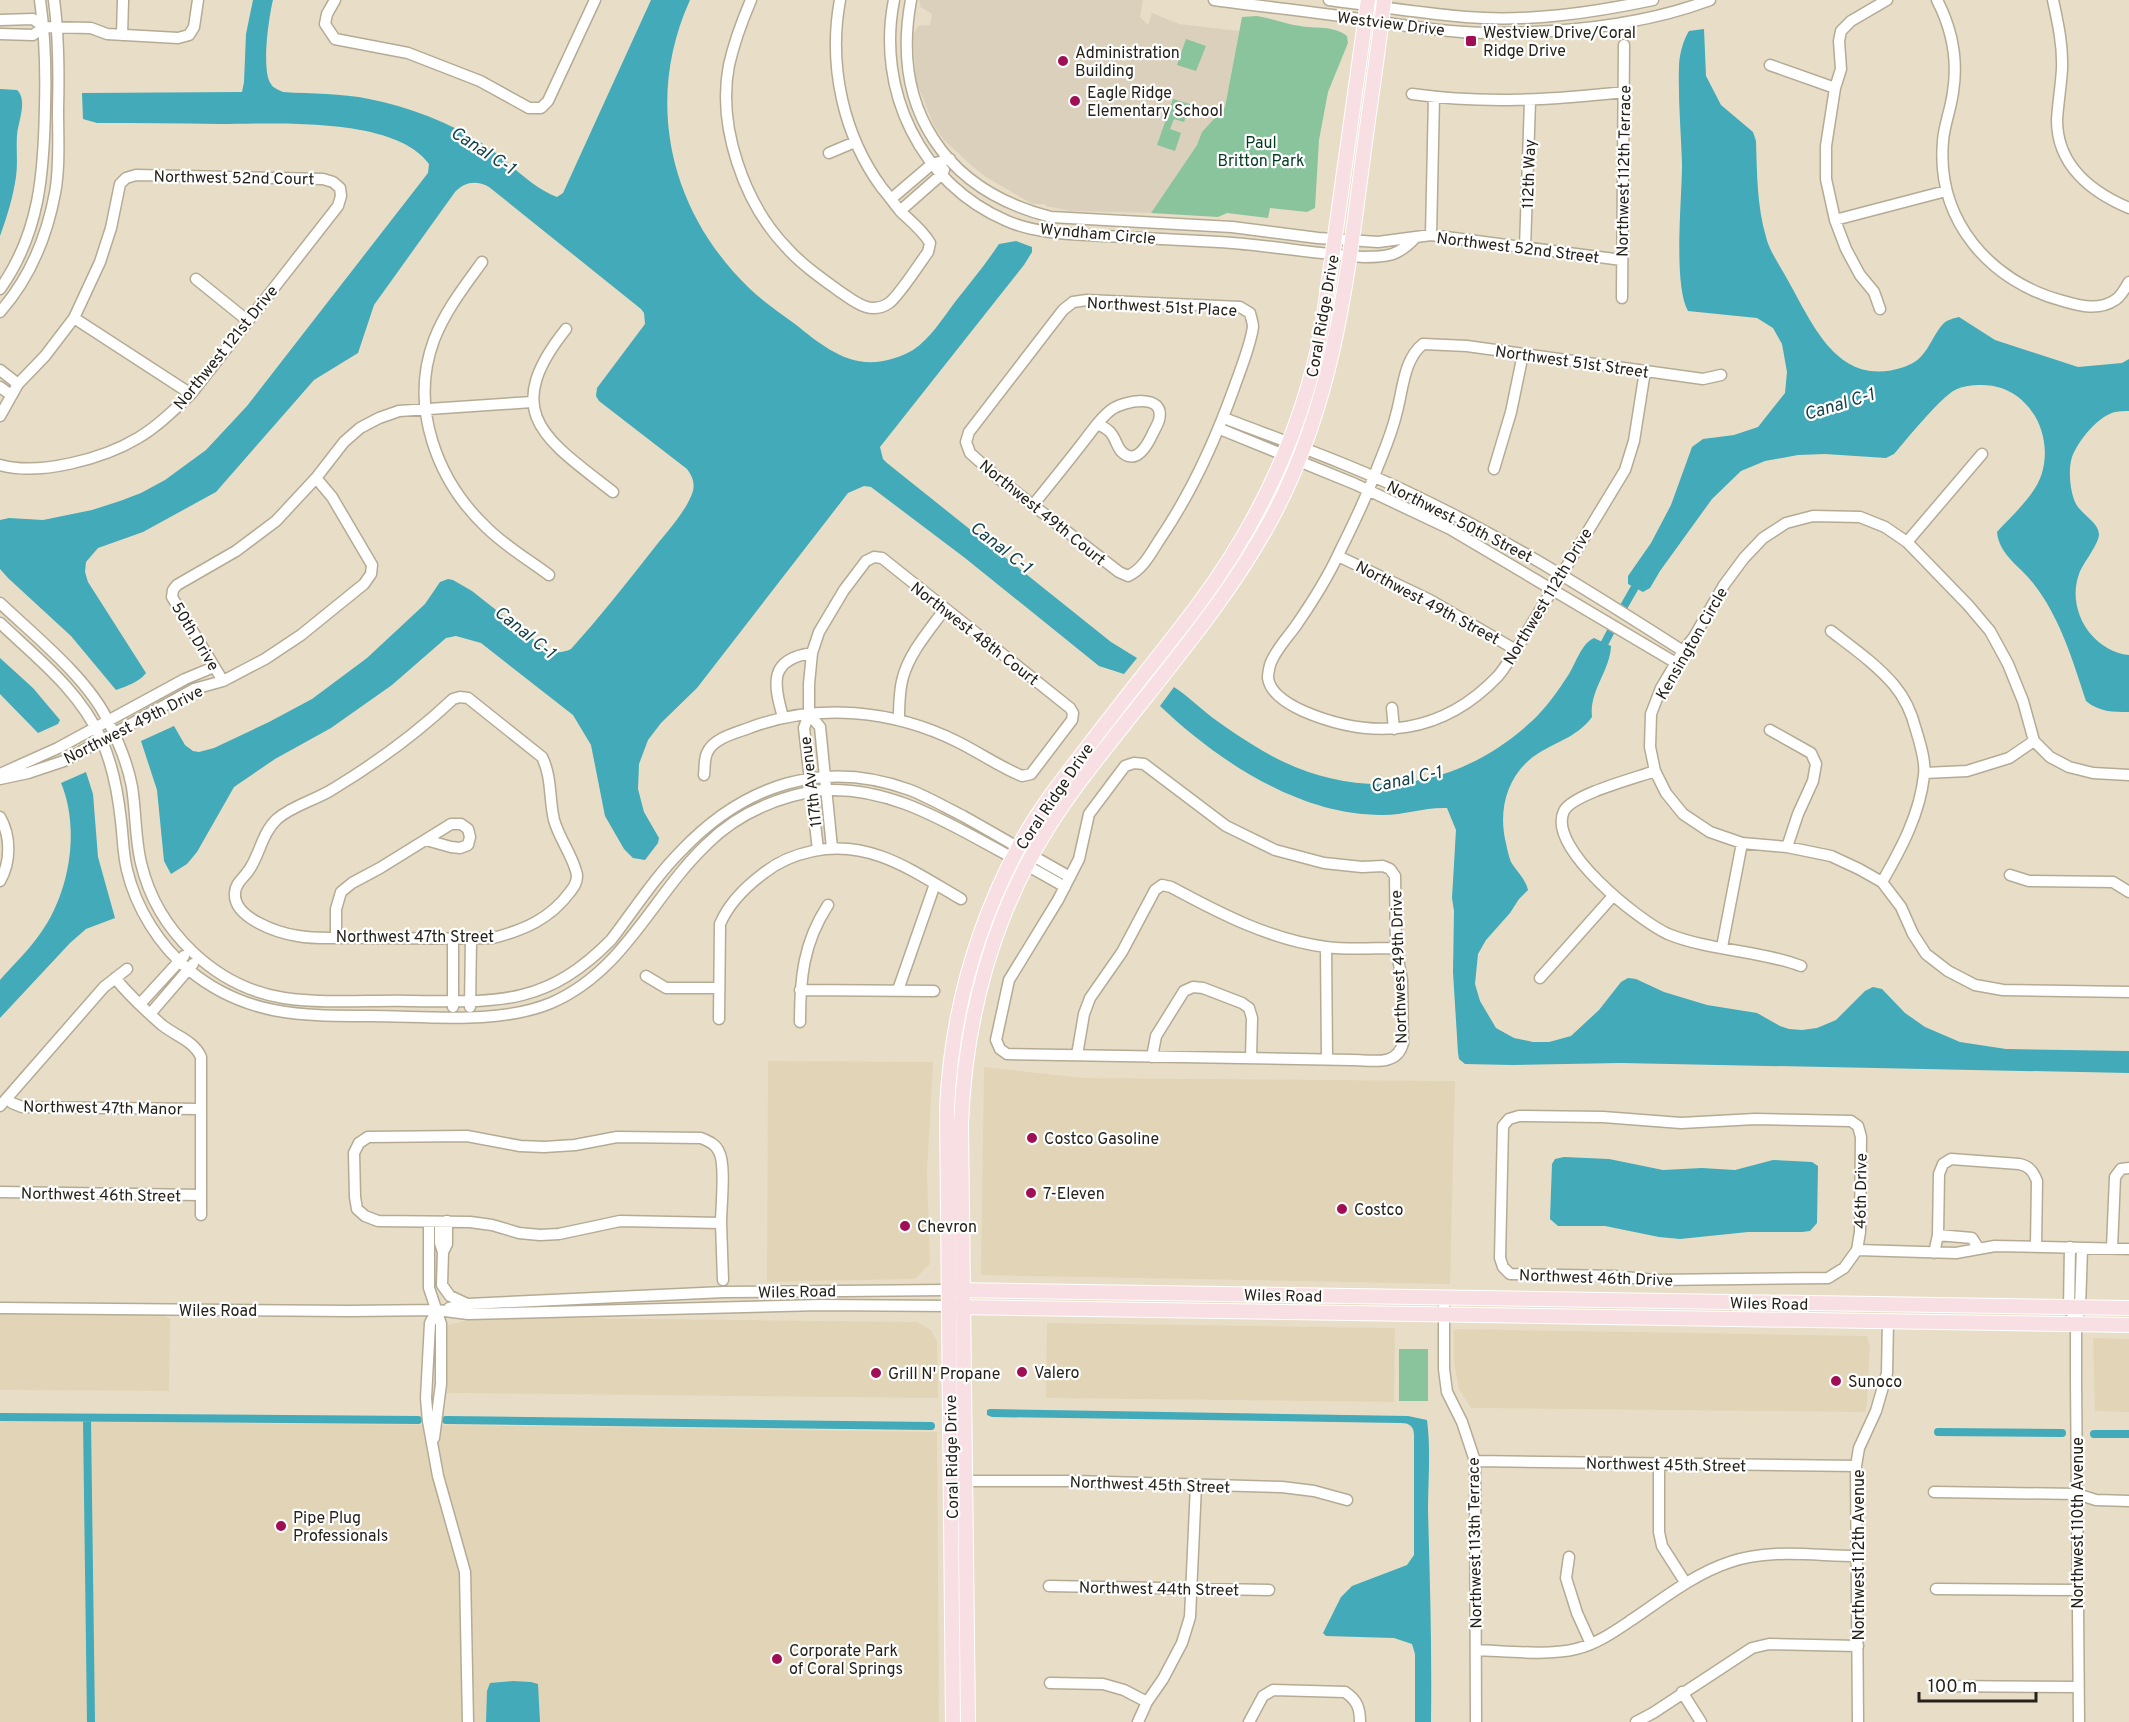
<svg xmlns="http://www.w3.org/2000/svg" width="2129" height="1722" viewBox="0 0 2129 1722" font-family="Overpass,sans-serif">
<rect width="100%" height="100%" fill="#e8dec7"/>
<!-- built -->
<path fill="#e2d5b7" d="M768,1061L933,1062L927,1171L930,1264L915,1279L767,1282Z
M984,1067L1083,1078L1455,1081L1450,1284L981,1275Z
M0,1313L164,1315L170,1319L169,1391L0,1390Z
M481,1317L917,1322L931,1330L937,1341L938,1398L447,1393L448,1325Z
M1047,1323L1395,1328L1394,1402L1046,1398Z
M1454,1329L1867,1336L1870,1346L1867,1403L1865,1412L1471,1408L1459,1389L1454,1363Z
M2093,1338L2129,1339V1412L2095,1411Z
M0,1421L447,1425L937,1432L939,1722H0Z"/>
<!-- education -->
<path fill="#dbd0bc" d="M919,0H1143L1140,17L1148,25L1152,13L1179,24L1239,31L1225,108L1202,132L1197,145L1151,213L1071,211L1046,206L1045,204H1032L986,177L973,167L944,140L934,126L916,81L913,35L918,26L930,25L932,14L919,6H921Z"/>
<!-- green -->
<path fill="#89c49d" d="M1257,16C1271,18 1285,24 1300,26C1315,29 1333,25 1347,36L1348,43L1328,92L1319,140L1315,208L1307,212L1270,208L1268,218L1227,213L1218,217L1151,213L1197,145L1202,132L1225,107L1242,17Z
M1186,39L1206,46L1196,71L1177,65Z
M1173,99L1190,104L1184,122L1174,119L1170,129L1181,133L1175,151L1157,145Z
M1399,1349H1428V1401H1399Z"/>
<!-- water -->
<path fill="#42aab8" d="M253,0H273C269,16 261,71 271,84C273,88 279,90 283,92C312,94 341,93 369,99C409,107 449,122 483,144C508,160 530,187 557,197L563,193L651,0H690C644,101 670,211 748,287C762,301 779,312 795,324C820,344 848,368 883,361C893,359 905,355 913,350C930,339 943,318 955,302C970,283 985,265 999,244L1016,241L1032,247V252L1024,265L880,447L883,459L887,463L1111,642L1137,658L1124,674L1099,666L965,558L871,487L864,486L848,493L697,688L661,723L648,740L639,764L638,789L644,812L659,838L658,843L645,860L633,858L624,849L605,816L591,745L573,715L481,643L456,636L446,638L392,685L331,728L275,759L234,787L197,852L187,864L171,874L164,861L157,790L141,741L174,726L185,745L193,751L199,752L214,748L269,722L312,699L367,658L425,604L440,582L448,579L453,580L472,591L547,650C556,653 563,653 571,649C599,618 625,585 651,552C664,535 687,511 693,491C695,482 692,476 687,469L599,401L596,396L597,388L645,324L644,313L641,309L489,187C476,180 465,182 455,192L374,305L358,353L314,380L216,492L143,532L98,548L86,562L85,572L88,582L146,673C139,682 127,686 116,690L71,636L8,578L0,569V520L9,518L43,520L92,510L120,501L141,493L165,480L206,450L247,406L428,173L429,164C395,116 273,124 220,124C179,123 138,123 97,123L83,119L82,93L242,92L244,82L246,34Z
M1704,29L1706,76L1721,105L1753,132L1756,141C1757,173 1757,206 1766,237C1770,253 1783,270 1791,286C1816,331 1841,388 1904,367C1928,359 1929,340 1943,324C1947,320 1954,318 1959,317L1995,340L2078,367L2122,363L2129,359V411C2125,411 2120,411 2115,412C2098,416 2078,441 2072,457C2068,469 2070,490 2075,502C2081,515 2098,521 2099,534C2099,544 2083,563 2079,574C2066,610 2092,651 2129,655V712C2113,712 2099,712 2086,701C2073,661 2060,617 2033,583C2020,566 1999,555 1997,532C2013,514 2035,496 2042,473C2054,432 2027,385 1982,385C1973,385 1962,386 1955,390C1940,398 1907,439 1894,454L1886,458L1825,454L1798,455L1765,461L1741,471L1712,499L1660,571L1650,588L1643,592L1628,584V576L1651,543L1671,505L1692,447L1703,439L1734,435L1758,427L1785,393L1787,372L1782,344L1773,328L1757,318L1688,311C1673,284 1682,199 1682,164C1681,132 1678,99 1679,67C1679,56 1683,40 1689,31Z
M0,89L17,90C28,100 18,122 17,135C16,149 18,163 16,177C13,197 7,217 0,236Z
M1594,638L1611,646C1610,671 1589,691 1592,717C1580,734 1560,741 1542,751C1510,769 1498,804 1505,839C1507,847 1508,855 1511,862C1517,872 1525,878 1528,890L1519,899L1510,913L1486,940L1478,954L1475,984L1480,1001L1496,1028L1514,1038L1533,1042H1549L1571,1036L1599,1010L1621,982L1628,978L1636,979L1664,992L1707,1005L1757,1013L1780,1026L1789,1029L1802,1030L1817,1028L1836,1020L1865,991L1873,987L1882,989L1905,1013L1925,1027L1960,1042L2006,1049L2129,1051V1073L1621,1063L1512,1065L1465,1064L1459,1059L1458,1053L1453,972L1454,911L1452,898L1456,830L1447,808C1425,807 1405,815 1383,815C1300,816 1218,761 1160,706L1174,687C1188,696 1200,708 1213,718C1229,730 1246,741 1263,751C1354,804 1454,793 1532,721C1546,708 1558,691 1569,674C1576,663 1581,644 1594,638Z
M0,658L33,688L60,720L58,724L38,733L0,694Z
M86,772L93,794L98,857L115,918L86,929L70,943L0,1018V980C12,966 26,953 37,938C69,897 81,831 61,783Z
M1564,1157L1609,1159L1663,1170L1702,1168L1735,1170L1773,1160L1812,1162L1818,1166L1817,1223L1810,1231L1802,1232H1748L1680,1239L1659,1237L1605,1226H1558L1550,1219L1552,1164L1555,1159Z
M990,1409L1408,1416L1427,1420C1431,1450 1428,1481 1428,1511C1430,1582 1432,1652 1431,1722H1415V1654L1412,1644L1394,1638L1326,1636L1323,1633L1341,1597L1352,1586L1407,1565L1414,1555V1435C1414,1426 1409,1423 1401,1423L992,1417L987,1415V1410Z
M513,1681L531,1682L538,1684L540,1722H486L487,1691L490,1683Z"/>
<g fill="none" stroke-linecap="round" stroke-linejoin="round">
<!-- canal -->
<path stroke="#42aab8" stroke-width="8" d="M1623,608L1639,580
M1600,652L1612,629
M0,1417L418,1420
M87,1419L91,1722
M446,1420L931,1426
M1938,1432L2062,1433
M2094,1434H2129"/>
<!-- minor casing -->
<g stroke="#b5ab95" stroke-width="13">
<path id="minor" d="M335,0L327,14L325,24L335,39L408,53L480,81L529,108H541L548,101L595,0
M751,0C742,21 734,43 729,65C717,126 744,203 786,247C801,264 821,278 839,291C854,301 870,316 889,303C898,297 920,263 928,252L930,243C923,231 912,222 902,213C895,205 889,196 882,188C843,135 828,65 840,0
M894,0C876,90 920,184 1007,221C1037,234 1073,234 1105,236C1143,238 1181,240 1219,242C1268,245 1316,254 1364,257C1388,257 1398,256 1415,238
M911,0C891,108 944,190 1051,217L1232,227L1318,238L1378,242L1431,235L1622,260
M1214,0C1265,7 1317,12 1368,20C1408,26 1449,33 1490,33C1563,33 1641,26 1710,0
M1329,0C1374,6 1420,13 1466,17C1529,22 1591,13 1653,0
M1937,0C1952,29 1958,61 1953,92C1951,109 1944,125 1943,141C1936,220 1990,282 2063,301C2080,306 2099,311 2115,300C2121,297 2125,288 2129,282
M2053,0C2058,23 2063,46 2062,69C2061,86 2058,103 2057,120C2057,165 2091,192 2129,208
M0,20L33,19L44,27L91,28L107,34L178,38L189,35L194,27L198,0
M0,34L33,35L44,27
M122,35L123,0
M1770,65L1835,88
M1412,94C1483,104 1552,100 1624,92
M829,153L855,142
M891,199L932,164L950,159
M900,211L942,174L944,170
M1835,220L1946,191
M1431,235L1434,97
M1525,248L1530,101
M482,262C464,287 445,311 434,340C409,407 437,481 487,528C505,546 529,560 549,575
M196,279L248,321
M0,289C40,233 44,172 45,105C46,70 45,35 40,0
M1622,298L1624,45
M1087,300L1240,307L1250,313C1251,318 1253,322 1253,327C1250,347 1241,368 1234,388C1215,441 1192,492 1160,539C1151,553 1143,569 1128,576L1119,572L998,478L970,453L966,442L969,432L1063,310L1073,302Z
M1880,309L1874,292L1860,275L1846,249L1835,220L1826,179V146L1835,88L1841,69L1839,41L1841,31L1851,21L1887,0
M0,312C29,279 47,236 55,193C60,166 58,137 58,110C59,73 59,37 54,0
M74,318L191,394
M566,329C499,413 545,439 613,492
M0,370L18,384
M1645,371L1634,441L1625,470L1516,650C1510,658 1505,668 1498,676C1443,734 1375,742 1303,711C1290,705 1270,694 1268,678C1268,675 1269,669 1270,665C1274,652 1287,638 1295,627C1311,604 1327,579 1339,553C1353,525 1367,496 1378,466C1385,449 1392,432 1396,415C1403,391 1403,360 1423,344L1467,346L1703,379L1721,375
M0,387L11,395
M0,416L18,384L45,356L74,318L100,262L111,228L120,184L126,178L136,175L323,179L333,182L340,188L341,196L338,206L191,394C174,410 158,426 138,438C103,459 39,476 0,465
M1224,418C1289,443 1355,466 1418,497C1510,541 1597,596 1683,651
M1220,429L1355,484L1450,529L1676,663
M1494,469L1511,412L1523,354
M1033,505C1050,484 1067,463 1084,441C1092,431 1100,418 1111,410C1123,401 1166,392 1159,420C1158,424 1155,429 1153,433C1148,444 1136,467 1121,451C1116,445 1115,436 1109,431C1106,428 1101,426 1098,424
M1907,542L1982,454
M1338,556L1430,600L1516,650
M0,603C35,636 89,679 109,723C119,743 128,765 132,787C136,812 135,838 141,863C157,931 215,987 284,998C325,1004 370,1000 411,1001C498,1002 546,1006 611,940C634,910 655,877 682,850C744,785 823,758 910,790C928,797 945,807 963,816C999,836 1034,857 1070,877
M0,623C37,658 80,691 101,739C113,765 118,793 121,821C123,837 123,854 127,870C136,908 159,945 189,970C245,1016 301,1016 369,1016C426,1016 498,1025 551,1003C625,971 652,896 707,844C731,820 760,805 792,796C804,793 815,790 827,790C883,788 930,813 978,839C1007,855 1036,870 1065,887
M1831,631C1853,648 1876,664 1894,685C1905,698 1912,714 1916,730C1920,743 1926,762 1924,775C1920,814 1901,849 1882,882
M223,681L172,597L173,590L177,585L236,551L276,521L316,478L344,442L360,428L379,418L399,411L532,402
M460,697L468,698L542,757C552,777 549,799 554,820C559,838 571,853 576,871C579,879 575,886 570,892C550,919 524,930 493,938C451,939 408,938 366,938C344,937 319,940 298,936C278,933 233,918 235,893C235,883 244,878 249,870C260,854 262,833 277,819C293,805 316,800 333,789C376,763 416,734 453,699Z
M1392,708L1394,729
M809,714L820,727L832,848
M783,717C773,683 769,659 812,653
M899,719C899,706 899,691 903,677C910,652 929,631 944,610
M1770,730L1811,753L1816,764L1813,781L1798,814L1787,847
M1134,763L1144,764L1226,826L1275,850L1324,863L1362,867L1383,866L1390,869L1395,876L1396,948L1402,980L1403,1043C1397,1067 1372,1060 1352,1060L1007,1054L1000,1049L996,1040L1009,980L1058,900L1079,859L1089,814L1125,766Z
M1655,771C1636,778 1573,794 1564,811C1546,847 1639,921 1668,934C1710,951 1758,950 1801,966
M1925,773L1967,771L2009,758L2034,741
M0,774L58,748L185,679L214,667
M704,775C705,768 704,759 707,753C713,738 736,733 749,728C817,702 894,710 958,742C980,753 1000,767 1022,776L1031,774L1072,720L1073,713L1070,708L882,558L874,557L866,561L844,590L819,632L812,653L809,684V714L804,728L818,850
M2129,775L2093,773L2069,767L2050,757L2034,741L2023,701L2008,664L1990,631L1968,605L1907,542L1885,527L1860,517L1813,516L1786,523L1763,538L1744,558L1724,585L1694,637L1683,651L1661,688L1651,714L1650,747L1655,771L1666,793L1683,814L1710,832L1742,843L1787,847L1831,856L1859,869L1882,882L1901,907L1913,934L1926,954L1948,971L1975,985L2003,990L2129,992
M0,779L28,773L64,761L194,689L223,681L265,659L301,635L364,584L371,574L372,565L332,497L316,478
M0,817C11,836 11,862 0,881
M2010,875L2029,881L2113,882L2129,892
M336,937V909L341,892L352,883L380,868L451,824H461L468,829L470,837L468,845L460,848L451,847L426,840
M453,938V1007
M1326,947L1327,1059
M1722,947L1742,843
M646,976L666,988H719
M115,978C129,995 146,1011 162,1025C176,1036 194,1041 201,1057V1215
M1540,978L1613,896
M800,990L934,991
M898,990L935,884
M140,1004L184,956
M470,1007L471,939
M150,1014L193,964
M719,1019L720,924C729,903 745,887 764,873C779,861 794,855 813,851C871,839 914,872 961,899
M800,1022C800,979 803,943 828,905
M1077,1055L1084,1014L1090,998L1122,952L1155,890L1162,885L1171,887C1219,913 1271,940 1326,947C1348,950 1373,948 1396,948
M1152,1057L1156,1036L1184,991L1193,987L1203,988L1242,1003L1249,1008L1252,1018L1251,1058
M7,1098L12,1103L22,1107L200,1109
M0,1106L104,987L127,969
M1519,1116L1603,1117L1681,1123L1755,1119L1851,1121L1858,1126L1861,1137L1860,1232L1857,1250L1844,1268L1828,1278L1655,1280L1614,1276L1510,1274L1503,1267L1500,1258L1503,1126L1509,1119Z
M0,1192L201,1195
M429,1222V1288L441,1324V1384L434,1438
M440,1222V1243L443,1252L442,1285L450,1296L467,1304
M721,1223C721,1207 726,1164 719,1152C716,1144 708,1141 701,1138L617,1137L575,1145L544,1147L520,1146L467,1136L368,1137L359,1143L354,1153L355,1197L357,1209L365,1216L378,1221L470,1222L492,1225L519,1233L540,1235L559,1234L620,1221L721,1223L723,1280
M1938,1235L1972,1238L1979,1249
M2070,1247L2069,1308L2071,1312
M2112,1248L2115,1177L2121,1169L2129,1168
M1857,1250L1956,1253L1995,1246L2129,1249
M443,1252L447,1244V1221
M1934,1253L1938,1235L1939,1174L1943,1164L1951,1159L2019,1164C2029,1166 2033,1171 2037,1181L2036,1246
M1444,1298V1369L1447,1392L1462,1422L1475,1461L1476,1722
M0,1308L350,1311L437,1310L468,1314L821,1305L949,1306
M449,1308L468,1304L724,1292L948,1290
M437,1310L430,1323L426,1398L428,1421L438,1476L465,1572L468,1722
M1475,1461L1856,1466
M1659,1463V1532L1662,1546L1685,1582
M951,1481H1075L1282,1487L1314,1491L1347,1500
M1934,1492L2077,1494L2096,1500L2129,1501
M1569,1557L1566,1578L1577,1613L1591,1644
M1049,1586L1269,1590
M1936,1589L2077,1590
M1476,1650C1506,1651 1548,1656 1576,1649C1597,1644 1615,1631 1633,1619C1664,1598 1694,1574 1730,1562C1770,1548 1816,1556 1857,1556
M1050,1683L1103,1684L1124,1690L1147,1702
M1936,1686L2078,1687
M1682,1692L1701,1722
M1138,1722L1147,1702L1163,1679L1182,1643L1190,1617L1196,1485
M1249,1722L1263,1696L1273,1690L1345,1692C1357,1700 1360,1708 1360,1722
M1636,1722L1653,1713L1752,1648L1769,1644L1858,1646
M1858,1722L1856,1466L1859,1448L1876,1411L1887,1373L1888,1321
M2079,1722L2076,1380V1324L2080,1308L2082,1248"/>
</g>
<!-- major casing -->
<g stroke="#fff" stroke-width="16">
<path id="major" d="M956,1290L2129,1308
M957,1307L2129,1325
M953,1722L947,1109C951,1018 975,929 1018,848C1037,812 1062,780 1087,748C1123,700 1162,653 1198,605C1259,523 1302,430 1322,330L1368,0
M968,1722L961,1124C965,1018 993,915 1049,826C1069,794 1092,765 1115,736C1172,663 1233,593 1276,510C1333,399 1346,287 1362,165C1369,110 1378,55 1384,0"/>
</g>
<!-- minor -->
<use href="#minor" stroke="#fff" stroke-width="10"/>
<!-- major -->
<use href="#major" stroke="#f8dfe3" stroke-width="14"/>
</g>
<!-- markers -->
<g fill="#a00f56" stroke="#fff" stroke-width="2">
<rect x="1465" y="35" width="12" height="12" rx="3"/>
<circle cx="1063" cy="61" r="6"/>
<circle cx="1075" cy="101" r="6"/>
<circle cx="1032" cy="1138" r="6"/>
<circle cx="1031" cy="1193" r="6"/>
<circle cx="1342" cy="1209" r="6"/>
<circle cx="905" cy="1226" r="6"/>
<circle cx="1022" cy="1372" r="6"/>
<circle cx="876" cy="1373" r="6"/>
<circle cx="1836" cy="1381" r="6"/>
<circle cx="281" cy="1526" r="6"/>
<circle cx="777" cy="1659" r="6"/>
</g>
<g text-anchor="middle" stroke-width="4.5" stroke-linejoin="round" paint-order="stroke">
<!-- street labels -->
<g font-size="16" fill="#26221a" stroke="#fff">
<text transform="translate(1391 23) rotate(7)" y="6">Westview Drive</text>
<text transform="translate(1623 171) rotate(-89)" y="6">Northwest 112th Terrace</text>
<text transform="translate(1528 174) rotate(-88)" y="6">112th Way</text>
<text transform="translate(234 177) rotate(1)" y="6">Northwest 52nd Court</text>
<text transform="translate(1098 233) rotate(5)" y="6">Wyndham Circle</text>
<text transform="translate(1518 247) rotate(7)" y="6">Northwest 52nd Street</text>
<text transform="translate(1162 306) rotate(3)" y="6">Northwest 51st Place</text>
<text transform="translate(1322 316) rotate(-80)" y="6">Coral Ridge Drive</text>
<text transform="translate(225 347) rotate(-51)" y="6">Northwest 121st Drive</text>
<text transform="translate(1572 361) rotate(8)" y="6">Northwest 51st Street</text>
<text transform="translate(1043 512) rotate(39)" y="6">Northwest 49th Court</text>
<text transform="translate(1460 521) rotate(27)" y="6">Northwest 50th Street</text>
<text transform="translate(1547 596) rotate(-59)" y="6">Northwest 112th Drive</text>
<text transform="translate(1428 602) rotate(28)" y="6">Northwest 49th Street</text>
<text transform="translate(975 633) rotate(38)" y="6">Northwest 48th Court</text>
<text transform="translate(196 636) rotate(59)" y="6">50th Drive</text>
<text transform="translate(1691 643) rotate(-60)" y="6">Kensington Circle</text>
<text transform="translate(133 724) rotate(-27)" y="6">Northwest 49th Drive</text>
<text transform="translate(810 782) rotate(-97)" y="6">117th Avenue</text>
<text transform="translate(1054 796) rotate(-56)" y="6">Coral Ridge Drive</text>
<text x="415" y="942">Northwest 47th Street</text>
<text transform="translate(1398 967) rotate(-92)" y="6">Northwest 49th Drive</text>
<text transform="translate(103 1107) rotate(1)" y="6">Northwest 47th Manor</text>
<text transform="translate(1860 1191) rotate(-89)" y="6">46th Drive</text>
<text transform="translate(101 1194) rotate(1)" y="6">Northwest 46th Street</text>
<text transform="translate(1596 1277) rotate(2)" y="6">Northwest 46th Drive</text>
<text transform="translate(797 1291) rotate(-1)" y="6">Wiles Road</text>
<text transform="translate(1283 1295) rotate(1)" y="6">Wiles Road</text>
<text transform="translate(1769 1303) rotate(1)" y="6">Wiles Road</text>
<text x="218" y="1316">Wiles Road</text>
<text transform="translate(951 1457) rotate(-91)" y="6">Coral Ridge Drive</text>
<text transform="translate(1666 1464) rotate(1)" y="6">Northwest 45th Street</text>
<text transform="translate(1150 1484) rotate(2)" y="6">Northwest 45th Street</text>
<text transform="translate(2077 1523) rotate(-90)" y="6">Northwest 110th Avenue</text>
<text transform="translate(1474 1543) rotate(-91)" y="6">Northwest 113th Terrace</text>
<text transform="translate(1858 1555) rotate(-90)" y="6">Northwest 112th Avenue</text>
<text transform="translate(1159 1588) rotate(1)" y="6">Northwest 44th Street</text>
</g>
<!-- poi labels -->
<g font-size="16" fill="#26221a" stroke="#fff" text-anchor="start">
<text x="1483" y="38">Westview Drive/Coral<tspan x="1483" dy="18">Ridge Drive</tspan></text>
<text x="1075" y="58">Administration<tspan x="1075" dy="18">Building</tspan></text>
<text x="1087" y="98">Eagle Ridge<tspan x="1087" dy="18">Elementary School</tspan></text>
<text x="1044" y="1144">Costco Gasoline</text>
<text x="1043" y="1199">7-Eleven</text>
<text x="1354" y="1215">Costco</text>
<text x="917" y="1232">Chevron</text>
<text x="1034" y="1378">Valero</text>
<text x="888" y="1379">Grill N' Propane</text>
<text x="1848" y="1387">Sunoco</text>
<text x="293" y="1523">Pipe Plug<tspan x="293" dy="18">Professionals</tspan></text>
<text x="789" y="1656">Corporate Park<tspan x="789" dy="18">of Coral Springs</tspan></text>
</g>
<!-- park labels -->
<g font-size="16" fill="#013b1e" stroke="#fff">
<text x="1261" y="148">Paul<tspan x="1261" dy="18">Britton Park</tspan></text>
</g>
<!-- water labels -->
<g font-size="18" font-style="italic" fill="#134248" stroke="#fff">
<text transform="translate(483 150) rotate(33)" y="6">Canal C-1</text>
<text transform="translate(1839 404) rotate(-17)" y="6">Canal C-1</text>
<text transform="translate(1001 547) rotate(38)" y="6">Canal C-1</text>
<text transform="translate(525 632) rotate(39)" y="6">Canal C-1</text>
<text transform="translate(1406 779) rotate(-12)" y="6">Canal C-1</text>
</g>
</g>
<!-- scale -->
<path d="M1919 1692v9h117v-9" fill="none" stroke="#26221a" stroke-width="3"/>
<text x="1928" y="1692" font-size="18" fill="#26221a" stroke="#ffffff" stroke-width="4.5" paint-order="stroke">100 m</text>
</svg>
